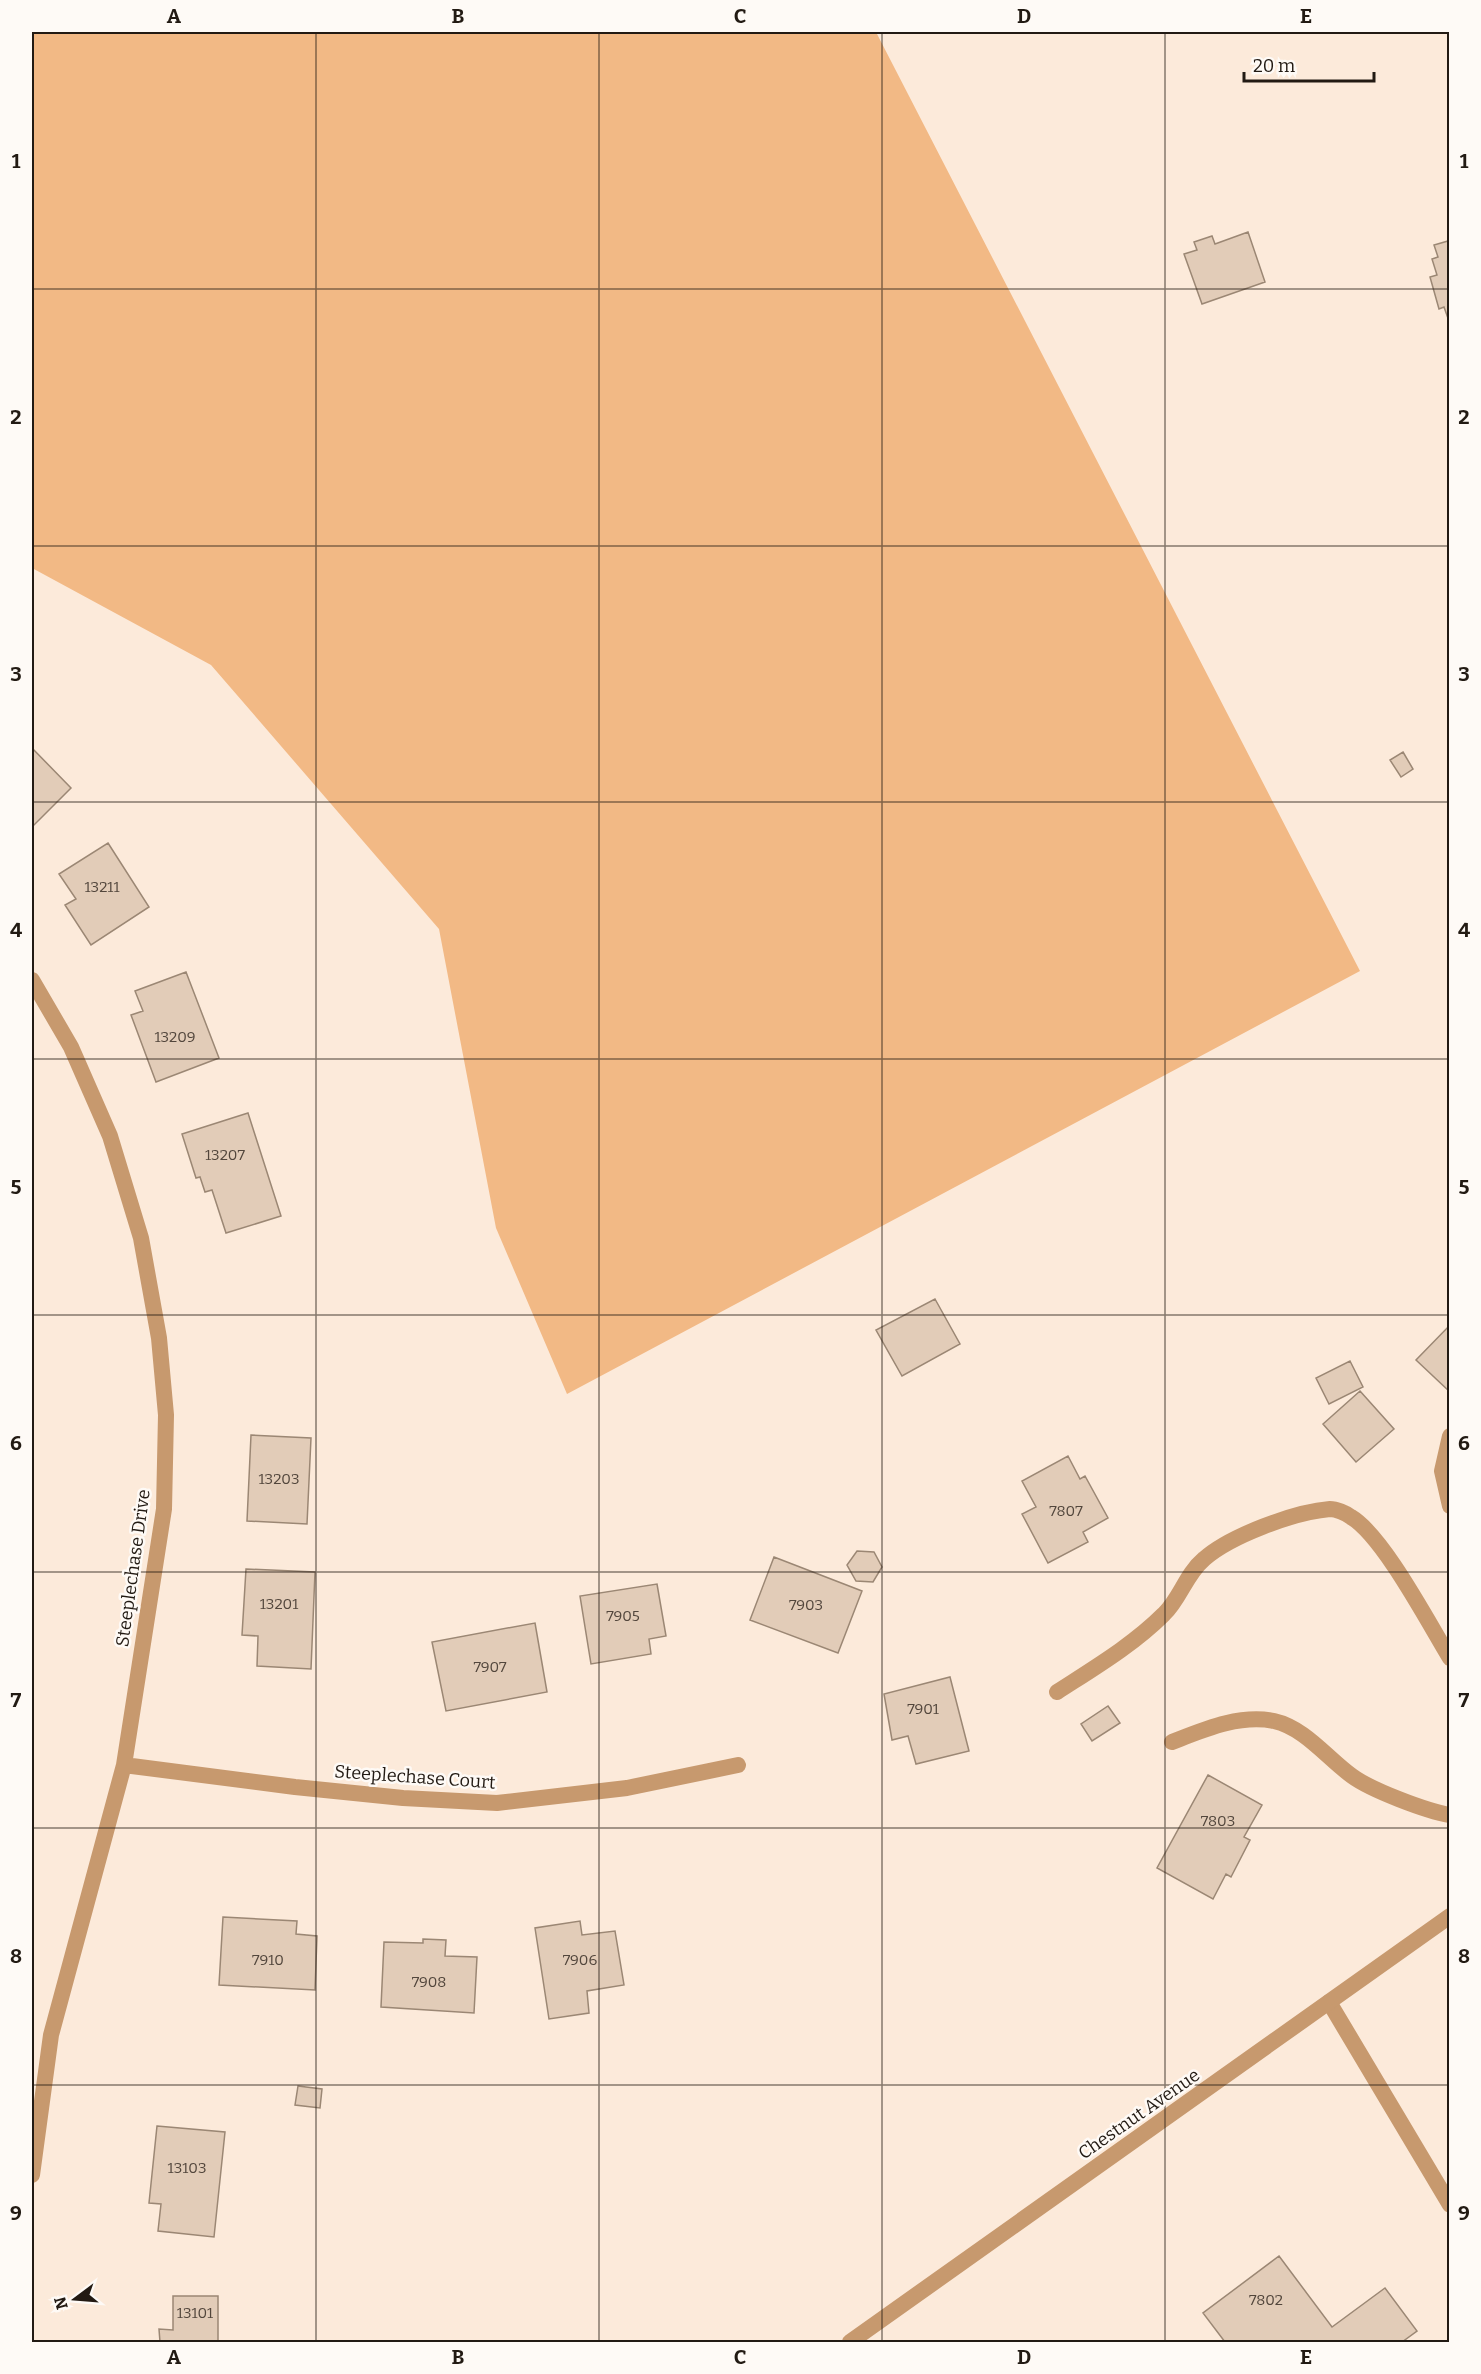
<svg xmlns="http://www.w3.org/2000/svg" width="1481" height="2374" viewBox="0 0 1481 2374" font-family="Bitter,serif">
<rect width="100%" height="100%" fill="#fceada"/>
<!-- green -->
<path fill="#f2b985" d="M32,32H876L1360,971L567,1394L496,1228L439,929L211,665L32,568Z"/>
<!-- building -->
<path fill="#e2ccb8" stroke="#9b8774" stroke-width="1.5" d="M1248,232L1265,282L1202,304L1184,254L1197,250L1194,242L1212,236L1215,244Z
M1448,241L1450,247V324L1444,307L1439,309L1430,277L1437,275L1432,259L1438,257L1434,245Z
M32,748L71,788L32,827Z
M1403,752L1413,769L1401,777L1390,760Z
M108,843L149,907L91,945L65,905L76,899L59,874Z
M186,972L219,1058L156,1082L131,1015L143,1011L135,991Z
M248,1113L281,1216L226,1233L212,1190L205,1192L200,1177L196,1178L182,1134Z
M935,1299L960,1344L902,1376L876,1330Z
M1450,1325V1392L1416,1360Z
M1350,1361L1363,1387L1329,1404L1316,1378Z
M1360,1391L1394,1429L1356,1462L1323,1424Z
M251,1435L311,1438L307,1524L247,1521Z
M1068,1456L1080,1479L1085,1476L1108,1518L1083,1532L1088,1542L1048,1563L1022,1514L1036,1507L1022,1481Z
M857,1551L874,1552L882,1567L873,1582L856,1581L847,1565Z
M774,1557L862,1591L838,1653L750,1620Z
M246,1569L315,1572L311,1669L257,1666L258,1636L242,1635Z
M657,1584L666,1636L649,1639L651,1654L591,1664L580,1596Z
M535,1623L547,1692L446,1711L432,1642Z
M950,1677L969,1751L916,1764L908,1736L892,1740L884,1694Z
M1108,1706L1120,1723L1092,1741L1081,1724Z
M1208,1775L1262,1805L1244,1837L1250,1840L1231,1877L1226,1874L1213,1899L1157,1868Z
M223,1917L297,1921L296,1934L317,1936L315,1990L219,1985Z
M580,1921L582,1935L615,1931L624,1985L587,1991L589,2013L549,2019L535,1928Z
M423,1939L446,1940L445,1956L477,1957L474,2013L381,2007L384,1942L423,1943Z
M298,2086L322,2089L320,2108L295,2105Z
M157,2126L225,2132L214,2237L158,2231L161,2204L149,2203Z
M1279,2256L1332,2327L1385,2288L1417,2331L1402,2342H1225L1203,2313Z
M173,2296H218V2342H160L159,2329L173,2330Z"/>
<g fill="none" stroke-linecap="round" stroke-linejoin="round">
<!-- minor -->
<path stroke="#c7996e" stroke-width="16" d="M32,980L71,1047L110,1136L141,1238L159,1338L166,1415L164,1509L124,1765L51,2035L32,2175
M1450,1436L1442,1471L1450,1506
M1057,1692C1094,1668 1133,1645 1164,1614C1180,1599 1186,1574 1204,1559C1230,1536 1294,1512 1330,1509C1336,1509 1346,1513 1351,1517C1383,1536 1428,1622 1450,1658
M1172,1742C1203,1730 1239,1714 1274,1721C1305,1728 1327,1758 1352,1776C1371,1790 1426,1811 1450,1815
M124,1765L295,1787L403,1798L497,1803L627,1788L738,1765
M1329,2002L1450,2205"/>
<!-- tertiary -->
<path stroke="#c7996e" stroke-width="16" d="M850,2342L1450,1916"/>
</g>
<!-- grid -->
<path fill="none" stroke="#221a13" stroke-width="1.5" stroke-opacity="0.55" d="M316,32V2342M599,32V2342M882,32V2342M1165,32V2342M32,289H1450M32,546H1450M32,802H1450M32,1059H1450M32,1315H1450M32,1572H1450M32,1828H1450M32,2085H1450"/>
<g text-anchor="middle" stroke-width="5" stroke-linejoin="round" paint-order="stroke">
<!-- number labels -->
<g font-size="15" fill="#52463c">
<text x="102" y="892">13211</text>
<text x="175" y="1042">13209</text>
<text x="225" y="1160">13207</text>
<text x="279" y="1484">13203</text>
<text x="1066" y="1516">7807</text>
<text x="279" y="1609">13201</text>
<text x="806" y="1610">7903</text>
<text x="623" y="1621">7905</text>
<text x="490" y="1672">7907</text>
<text x="923" y="1714">7901</text>
<text x="1218" y="1826">7803</text>
<text x="268" y="1965">7910</text>
<text x="580" y="1965">7906</text>
<text x="429" y="1987">7908</text>
<text x="187" y="2173">13103</text>
<text x="1266" y="2305">7802</text>
<text x="195" y="2318">13101</text>
</g>
<!-- street labels -->
<g font-size="18" fill="#221a13" stroke="#fefaf6">
<text transform="translate(133 1568) rotate(-82)" y="6">Steeplechase Drive</text>
<text transform="translate(415 1777) rotate(4)" y="6">Steeplechase Court</text>
<text transform="translate(1139 2114) rotate(-35)" y="6">Chestnut Avenue</text>
</g>
</g>
<!-- border -->
<rect width="1481" height="2374" fill="none" stroke="#fefaf6" stroke-width="66"/>
<!-- north arrow -->
<g transform="translate(75 2299) rotate(254)" stroke="#fefaf6" stroke-width="4.5" paint-order="stroke">
<path d="M0-4.5L10 22L0 15L-10 22Z" fill="#221a13"/>
<text y="-9" font-size="16" font-weight="bold" text-anchor="middle" fill="#221a13">N</text>
</g>
<!-- scale -->
<path d="M1244 72v9h130v-9" fill="none" stroke="#221a13" stroke-width="3"/>
<text x="1253" y="72" font-size="18" fill="#221a13" stroke="#fefaf6" stroke-width="4.5" paint-order="stroke">20 m</text>
<rect x="33" y="33" width="1415" height="2308" fill="none" stroke="#221a13" stroke-width="2"/>
<g font-size="20" text-anchor="middle" font-weight="bold" fill="#221a13">
<text x="174" y="23">A</text>
<text x="458" y="23">B</text>
<text x="740" y="23">C</text>
<text x="1024" y="23">D</text>
<text x="1306" y="23">E</text>
<text x="16" y="168">1</text>
<text x="1464" y="168">1</text>
<text x="16" y="424">2</text>
<text x="1464" y="424">2</text>
<text x="16" y="681">3</text>
<text x="1464" y="681">3</text>
<text x="16" y="937">4</text>
<text x="1464" y="937">4</text>
<text x="16" y="1194">5</text>
<text x="1464" y="1194">5</text>
<text x="16" y="1450">6</text>
<text x="1464" y="1450">6</text>
<text x="16" y="1707">7</text>
<text x="1464" y="1707">7</text>
<text x="16" y="1963">8</text>
<text x="1464" y="1963">8</text>
<text x="16" y="2220">9</text>
<text x="1464" y="2220">9</text>
<text x="174" y="2364">A</text>
<text x="458" y="2364">B</text>
<text x="740" y="2364">C</text>
<text x="1024" y="2364">D</text>
<text x="1306" y="2364">E</text>
</g>
</svg>
